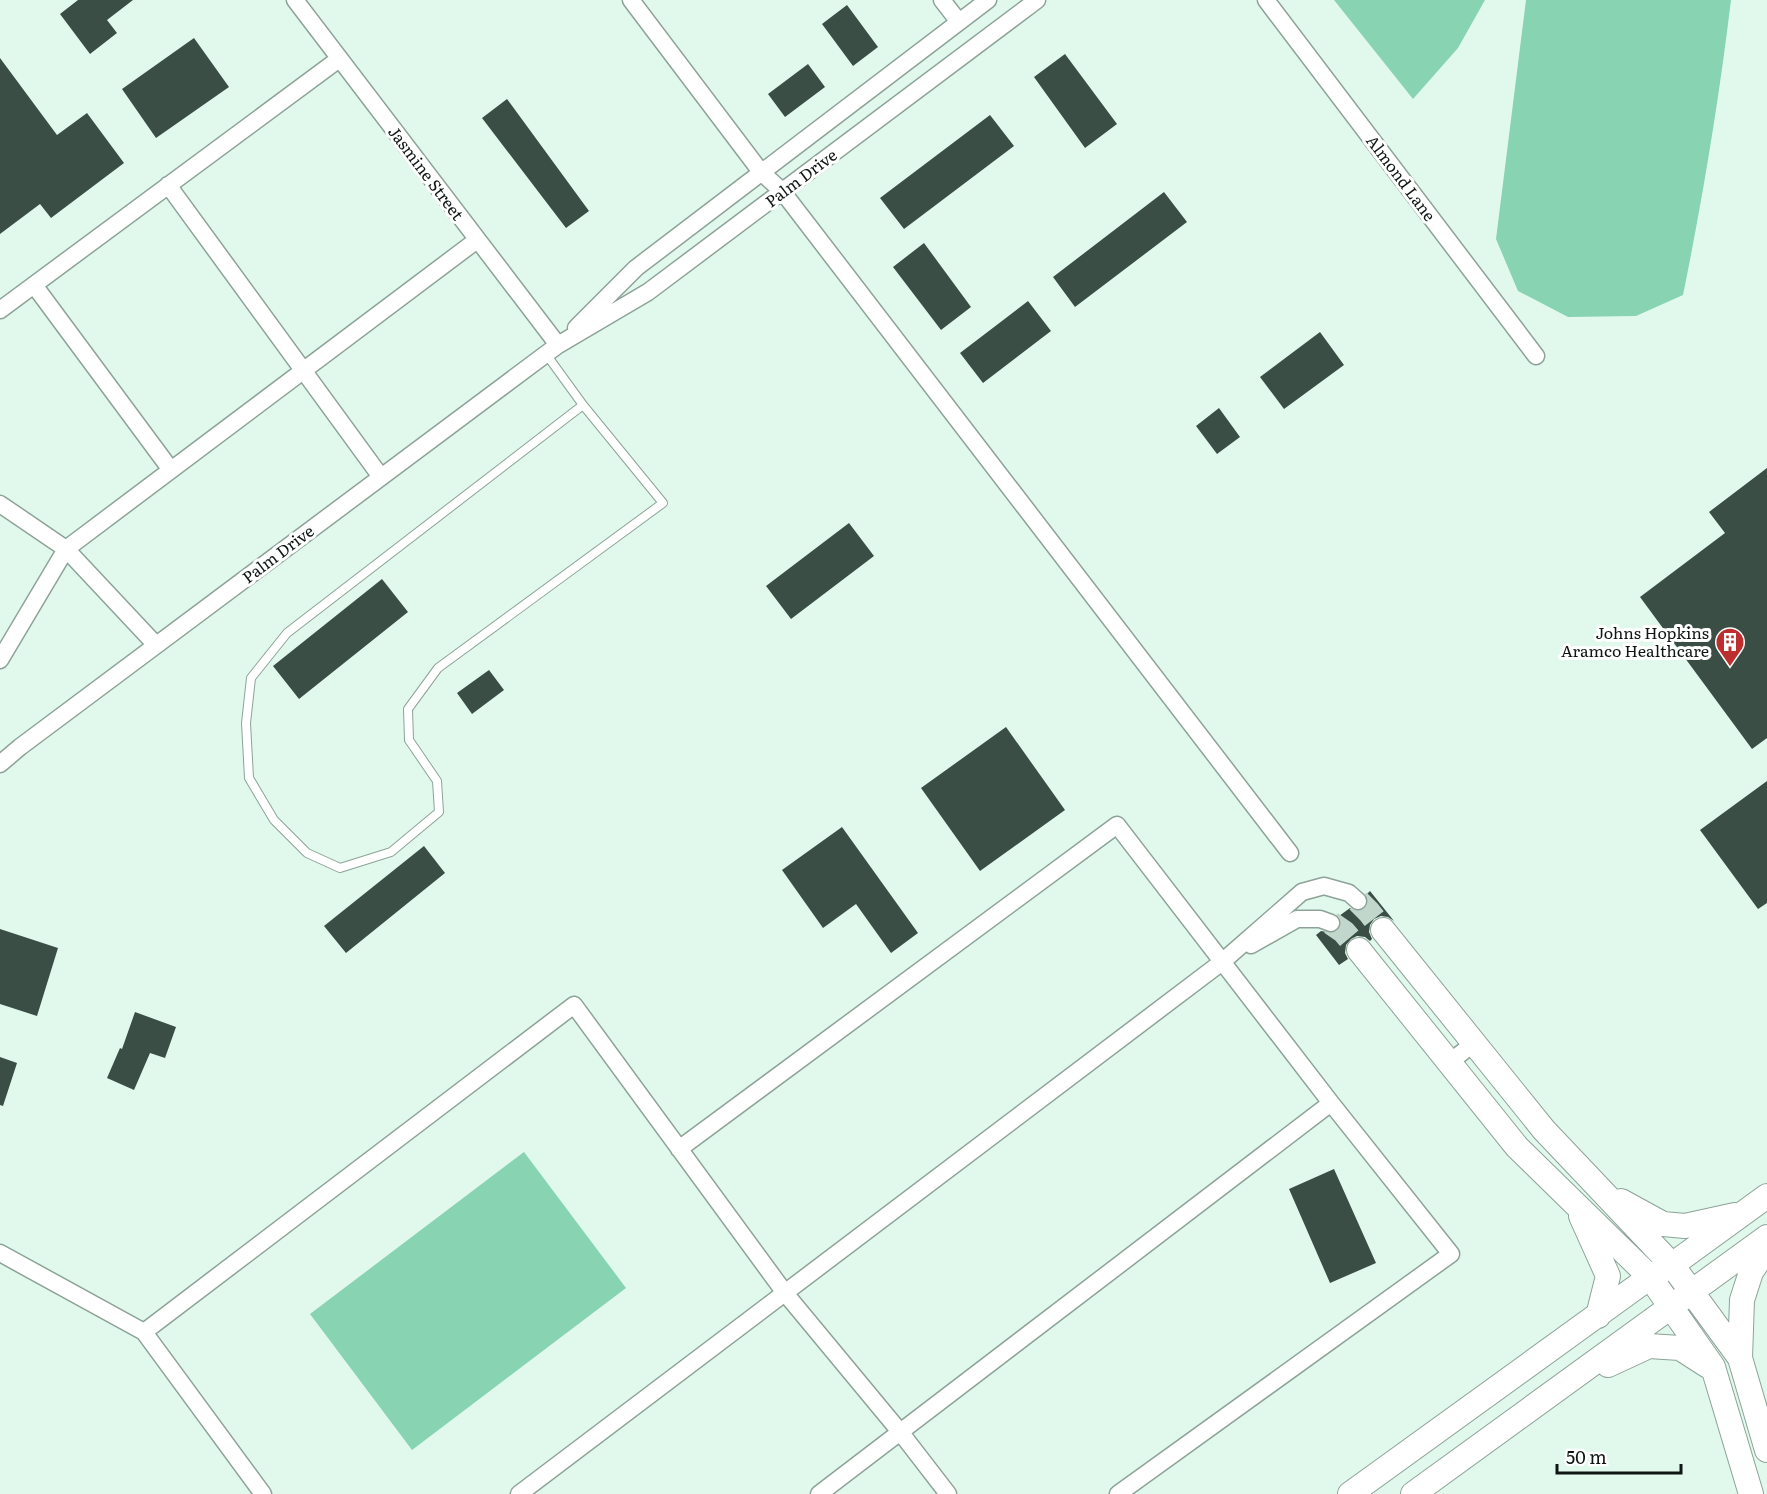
<svg xmlns="http://www.w3.org/2000/svg" width="1767" height="1494" viewBox="0 0 1767 1494" font-family="Literata,serif">
<rect width="100%" height="100%" fill="#e1f9ed"/>
<!-- pitch -->
<path fill="#87d3b2" d="M1334,0H1485L1458,48L1413,99Z
M1526,0H1731C1719,99 1703,197 1683,295L1636,316L1568,317L1518,291L1496,239Z
M524,1152L626,1288L412,1450L310,1314Z"/>
<!-- building -->
<path fill="#3b4e45" d="M78,0H133L107,20L117,33L90,54L60,14Z
M847,5L878,47L853,66L822,24Z
M194,38L229,87L156,138L122,89Z
M1065,54L1117,124L1085,148L1034,77Z
M0,58L57,135L87,113L124,163L51,218L40,204L0,234Z
M808,64L825,87L785,117L768,94Z
M507,99L589,211L566,228L482,118Z
M990,115L1014,146L904,229L880,198Z
M1164,192L1187,222L1075,307L1053,277Z
M924,243L971,307L941,330L893,267Z
M1028,301L1051,331L983,383L960,353Z
M1320,332L1344,365L1284,409L1260,377Z
M1219,408L1240,437L1217,454L1196,426Z
M1767,468V738L1752,749L1640,597L1725,533L1709,512Z
M849,523L874,556L791,619L766,586Z
M382,579L408,612L299,699L273,666Z
M489,670L504,690L472,714L457,693Z
M1006,727L1065,810L980,871L921,788Z
M1767,781V903L1758,909L1700,830Z
M842,827L918,933L891,953L856,904L823,928L782,870Z
M424,846L445,873L346,953L324,926Z
M1370,891L1394,921L1388,917L1381,916L1374,919L1370,925L1369,932L1372,939L1370,941L1365,937L1357,936L1351,939L1346,945L1345,953L1348,959L1339,965L1316,935L1321,931L1332,933L1337,931L1341,926L1339,916L1350,908L1356,911L1365,908L1368,903L1366,895Z
M0,929L58,948L37,1016L0,1004Z
M135,1012L176,1027L165,1058L150,1053L134,1090L107,1078L120,1048L122,1049Z
M0,1057L17,1063L3,1106L0,1105Z
M1334,1169L1376,1263L1330,1283L1289,1189Z"/>
<g fill="none" stroke-linecap="round" stroke-linejoin="round">
<!-- secondary-tunnel -->
<path stroke="#c1d7cc" stroke-width="24" stroke-dasharray="24 12" stroke-linecap="butt" d="M1358,901L1369,912L1383,930
M1331,923L1344,932L1359,950"/>
<!-- service casing -->
<g stroke="#8da398" stroke-width="10">
<path id="service" d="M546,354L583,405L287,633L251,678L246,723L249,778L274,820L307,853L340,868L391,852L439,812L437,781L409,740L408,709L438,668L663,503L583,405"/>
</g>
<!-- minor casing -->
<g stroke="#8da398" stroke-width="19">
<path id="minor" d="M295,0L558,345
M631,0L761,172L782,191L1290,853
M942,0L959,22
M1266,0L1536,356
M168,185L381,477
M34,285L171,470
M0,310L339,59
M576,328L636,268L988,0
M0,504L66,549L156,645
M0,660L66,549L477,240
M0,764L20,747L558,345L648,292L1037,0
M1251,945L1297,919H1320L1331,923
M1450,1062L1474,1043
M679,1149L1117,825L1331,1103L1451,1254L1118,1494
M0,1253L144,1332L263,1494
M144,1332L574,1005L785,1293L901,1433L948,1494
M519,1494L1222,962L1302,892L1324,886L1349,893L1358,901
M819,1494L1331,1103"/>
</g>
<!-- secondary casing -->
<g stroke="#8da398" stroke-width="26">
<path id="secondary" d="M1383,930L1544,1130L1672,1265L1740,1358L1767,1450
M1359,950L1517,1147L1650,1277L1713,1367L1751,1494
M1621,1201L1663,1224L1685,1226L1735,1215
M1581,1216L1608,1276L1598,1316
M1740,1358L1742,1300L1751,1272L1767,1248
M1608,1365L1649,1346L1680,1348L1708,1366
M1350,1494L1650,1277L1672,1265L1767,1196
M1413,1494L1767,1237"/>
</g>
<!-- service -->
<use href="#service" stroke="#fff" stroke-width="8"/>
<!-- minor -->
<use href="#minor" stroke="#fff" stroke-width="16"/>
<!-- secondary -->
<use href="#secondary" stroke="#fff" stroke-width="24"/>
</g>
<!-- icons -->
<defs>
<g id="building-pin" transform="scale(1.5)"><path d="M0 17L-7.5 6A9.5 9.5 0 1 1 7.5 6Z" fill="#bd2e2f" stroke="#fff"/><path d="M-4-6H4V6H1V3H-1V6H-4ZM-2.5-4.3h1.7v1.8h-1.7ZM.8-4.3h1.7v1.8H.8ZM-2.5-1h1.7V.8h-1.7ZM.8-1h1.7V.8H.8Z" fill="#fff"/></g>
</defs>
<g fill-rule="evenodd">
<use href="#building-pin" x="1730" y="642"/>
</g>
<g text-anchor="middle" stroke-width="6" stroke-linejoin="round" paint-order="stroke">
<!-- street labels -->
<g font-size="16" fill="#0e1613" stroke="#fff">
<text transform="translate(426 173) rotate(53)" y="6">Jasmine Street</text>
<text transform="translate(801 178) rotate(-37)" y="6">Palm Drive</text>
<text transform="translate(1401 178) rotate(53)" y="6">Almond Lane</text>
<text transform="translate(278 554) rotate(-37)" y="6">Palm Drive</text>
</g>
<!-- poi labels -->
<g font-size="16" fill="#0e1613" stroke="#fff" text-anchor="end">
<text x="1709" y="639">Johns Hopkins<tspan x="1709" dy="18">Aramco Healthcare</tspan></text>
</g>
</g>
<!-- scale -->
<path d="M1557 1464v9h124v-9" fill="none" stroke="#0e1613" stroke-width="3"/>
<text x="1566" y="1464" font-size="18" fill="#0e1613" stroke="#ffffff" stroke-width="4.5" paint-order="stroke">50 m</text>
</svg>
